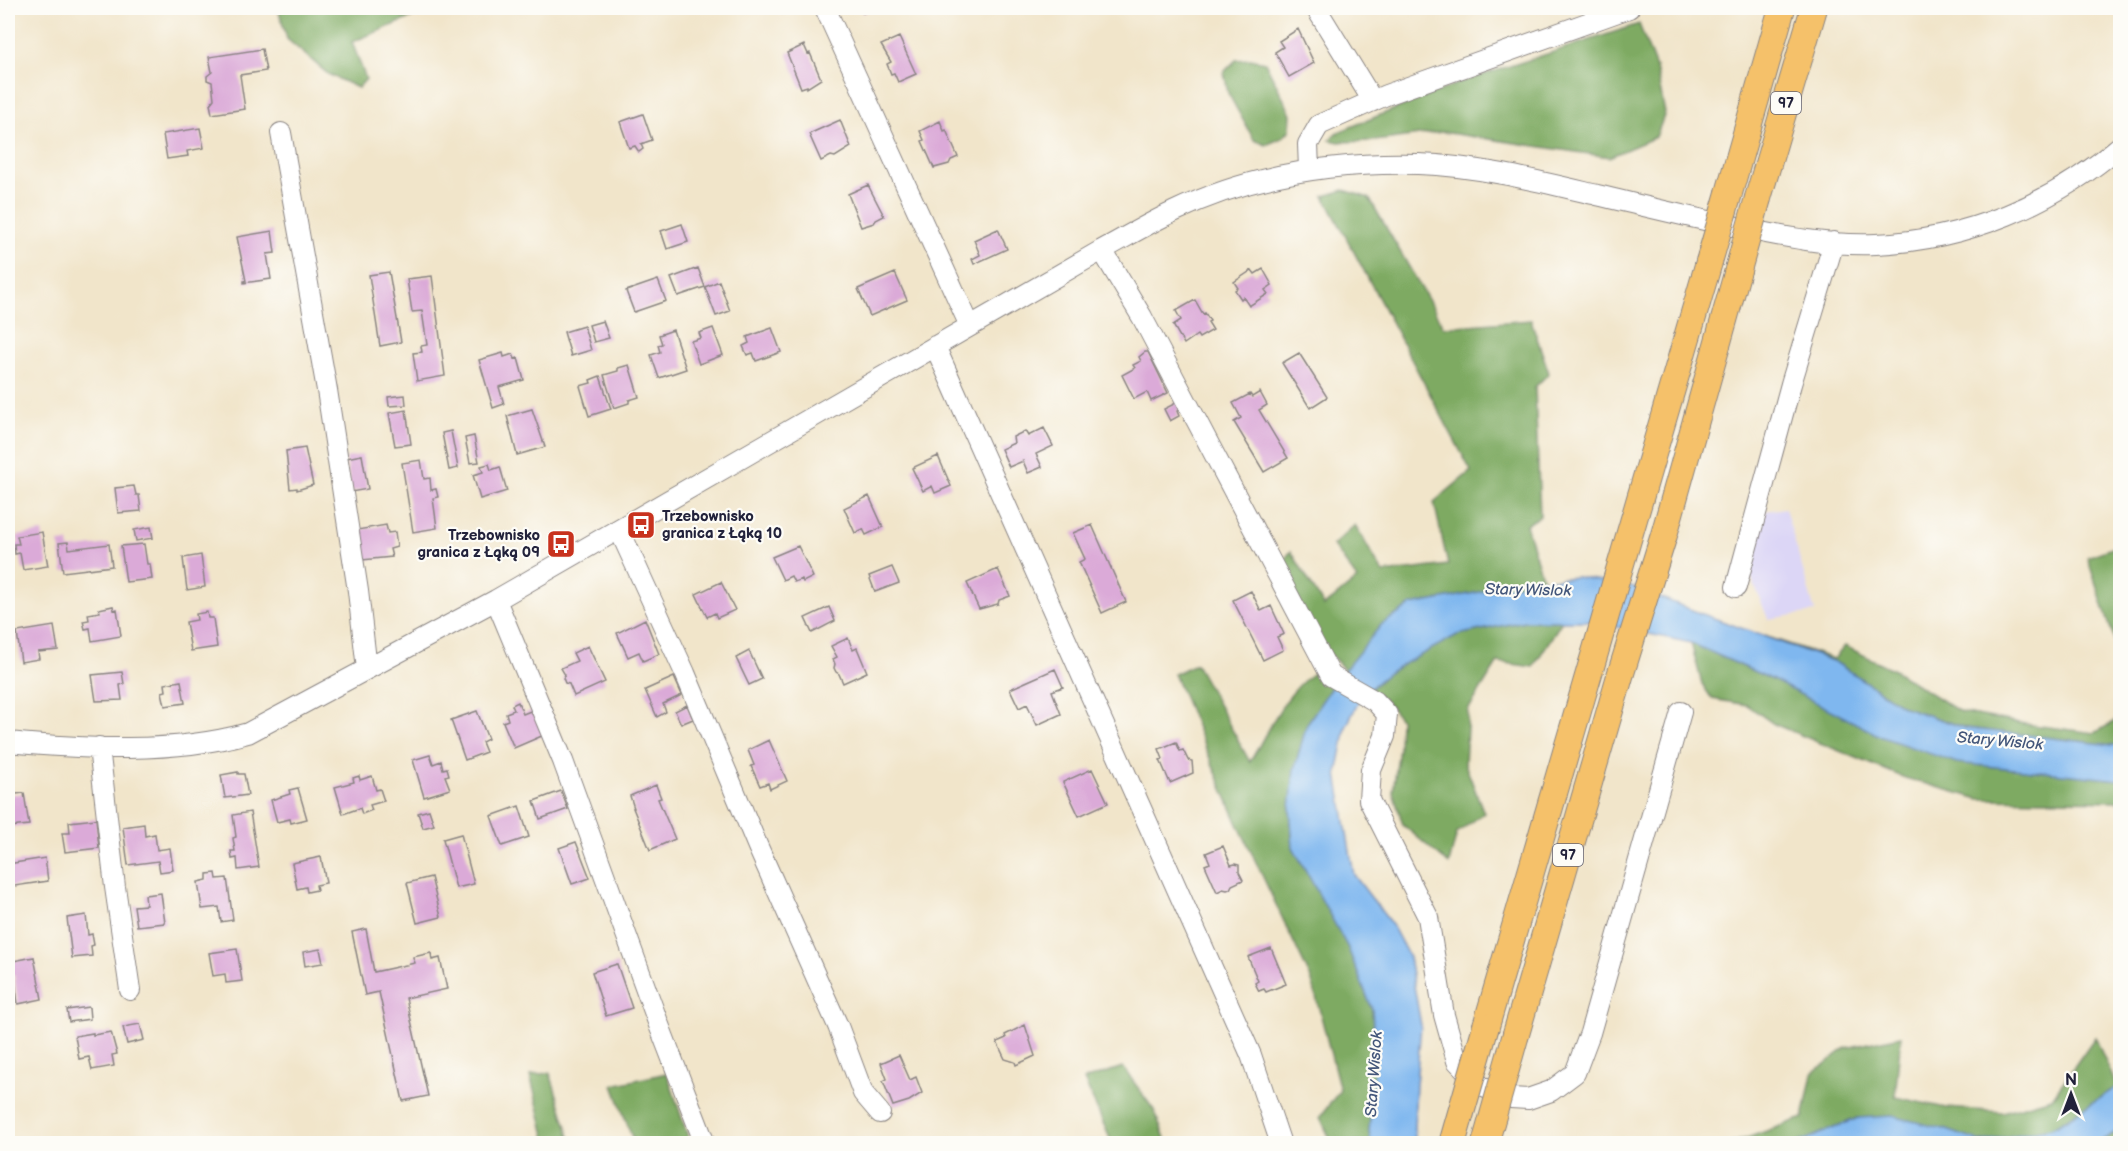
<svg xmlns="http://www.w3.org/2000/svg" width="2128" height="1151" viewBox="0 0 2128 1151" font-family="'Balsamiq Sans',sans-serif">
<rect width="100%" height="100%" fill="#fdfcf7"/>
<filter id="ink" filterUnits="userSpaceOnUse"><feTurbulence type="fractalNoise" baseFrequency=".0167" numOctaves="2"/><feDisplacementMap in="SourceGraphic" scale="12" xChannelSelector="R" yChannelSelector="G"/><feConvolveMatrix kernelMatrix="1 2 1 2 8 2 1 2 1" color-interpolation-filters="sRGB"/></filter>
<filter id="wash" filterUnits="userSpaceOnUse"><feTurbulence type="fractalNoise" baseFrequency=".008" numOctaves="4" result="noise"/><feDisplacementMap in="SourceGraphic" scale="24" xChannelSelector="R" yChannelSelector="G"/><feGaussianBlur stdDeviation="1.35" result="paint"/><feColorMatrix in="noise" values="0 0 0 0 0 0 0 0 0 0 0 0 0 0 0 0 0 1.4 0 .05"/><feComposite in="paint" operator="in"/></filter>
<g filter="url(#wash)">
<rect width="100%" height="100%" fill="#f1e5ca"/>
<!-- built -->
<path fill="#dcd6f6" d="M1785,508L1815,612L1768,619L1748,569L1766,511Z"/>
<!-- forest -->
<path fill="#7eaa62" stroke="#50664e" stroke-width="1.5" d="M278,8H420V14L352,42L366,79L358,88L328,74L287,39Z
M1639,24L1656,68L1665,113L1656,137L1609,157L1442,132L1375,141L1339,142L1330,140L1336,133L1464,81Z
M1250,59L1265,62L1291,114L1290,130L1282,138L1266,145L1254,140L1228,93L1224,72L1236,60Z
M1344,190L1369,198L1444,327L1531,320L1549,373L1535,387L1540,516L1526,525L1543,580L1412,605L1382,624L1345,670L1321,645L1280,565L1291,551L1324,606L1357,579L1333,545L1355,525L1383,573L1448,565L1434,502L1471,471L1324,196Z
M2120,545V657L2087,557Z
M1524,621H1562L1533,667L1498,662L1468,710L1465,764L1484,813L1457,833L1449,864L1403,825L1393,792L1399,748L1400,719L1387,702L1370,689L1391,671L1457,635Z
M1765,636L1834,659L1845,646L1894,670L1960,712L2025,724L2095,733L2120,718V746L1965,728L1904,707L1835,662Z
M1691,643L1957,763L2120,780V801L1979,799L1905,778L1774,724L1747,705L1712,699L1702,684Z
M1196,664L1250,762C1268,731 1285,692 1315,672L1334,683L1307,724L1295,770L1290,809L1293,847L1348,948L1372,1009L1375,1060L1369,1132L1371,1143H1332L1320,1117L1340,1090L1312,981L1237,822L1174,674Z
M1901,1036L1895,1097L1946,1108L2003,1112L2052,1098L2095,1037L2117,1087L2052,1128L1980,1142L1944,1129L1857,1118L1798,1143L1730,1144L1803,1118L1812,1074L1846,1048Z
M1123,1067L1154,1110L1167,1143H1112L1084,1080Z
M550,1073L572,1143H547L530,1075Z
M667,1073L690,1143H634L613,1085Z
M2120,1130V1143H2097Z"/>
<!-- water -->
<path fill="#7fb7ef" stroke="#506c95" stroke-width="1.5" d="M1577,577L1631,586L1697,612L1835,662L1904,707L1965,728L2120,746V780L1957,763L1882,737L1771,679L1691,643L1589,621H1524L1457,635L1391,671L1362,695L1346,727L1337,774L1354,875L1392,925L1409,957L1421,1025L1416,1085L1414,1129L1416,1143H1371L1369,1132L1375,1060L1372,1009L1348,948L1293,847L1290,809L1294,770L1307,724L1334,683L1382,624L1412,605L1543,580Z
M2120,1085V1130L2097,1143H1798L1858,1118L1892,1116L1944,1129L1981,1142L2052,1128Z"/>
<g id="blocks">
<!-- building -->
<path fill="#dbaad8" d="M861,8H875L863,13Z
M1298,29L1314,63L1289,77L1275,52L1283,47L1279,41Z
M899,37L916,74L898,82L894,73L891,74L887,64L891,62L881,45Z
M804,45L808,54L810,53L821,79L807,88V86L801,88L787,53Z
M262,49L266,71L240,75L245,109L212,114L210,104L214,99L212,82L207,80V76L212,72L209,57Z
M643,114L652,140L641,144L643,149L639,152L635,146L629,148L620,122Z
M840,120L851,147L835,157L831,156L821,161L809,134Z
M940,121L944,131L946,130L958,157L951,160L949,164L934,168L922,141L924,140L920,131Z
M200,128L204,148L187,151L188,156L167,159L163,134Z
M868,185L884,216L876,220L874,223L861,227L848,194Z
M682,224L688,242L667,249L661,231Z
M998,229L1007,249L974,264L972,259L980,255L974,240Z
M272,231L275,253L267,254L271,279L244,283V281H246L237,237Z
M698,268L705,287L719,281L730,311L716,316L705,287L678,296L671,278Z
M1263,269L1272,285L1265,290L1268,294L1249,306L1243,297L1241,299L1235,290L1238,288L1234,282L1252,270L1255,274Z
M389,272L401,342L380,346L369,275Z
M895,273L907,300L870,316L858,289Z
M432,276L445,376L417,381L413,353L422,352L421,346L427,345L422,311L412,312L407,279Z
M658,280L666,301L634,312L626,291Z
M1195,300L1203,314L1205,313L1210,321L1208,322L1213,330L1199,338L1197,335L1184,344L1173,325L1181,320L1176,311Z
M603,321L609,338L594,342L589,325Z
M584,326L591,350L571,356L564,332Z
M713,328L723,355L699,364L691,341L701,338L699,333Z
M772,328L781,352L756,361L753,353L747,355L743,346L749,343L747,337Z
M673,330L686,369L659,378L651,355L660,352L658,345L662,344L659,335Z
M1145,352H1148L1168,393L1151,401L1147,392L1134,399L1122,375L1135,368L1133,365L1141,361L1139,357Z
M503,353L504,357L513,354L515,359L518,358L524,380L499,387L504,404L493,408L479,360Z
M1299,353L1327,397L1310,408L1282,363Z
M629,365L639,397L629,400V403L614,408L604,375L618,371V368Z
M600,376L611,409L589,416L580,386L591,383L590,380Z
M1260,392L1267,405L1259,410L1288,458L1264,472L1234,422L1241,418L1233,403L1250,394L1252,397Z
M405,395L406,405L389,406L388,397Z
M1178,402L1181,409L1177,411L1179,416L1170,421L1164,409Z
M532,409L545,447L517,455L507,416Z
M406,410L411,444L395,446L389,413Z
M1044,428L1053,446L1036,454L1042,467L1028,473L1023,461L1009,467L1001,449L1014,443L1013,437L1025,431L1028,436Z
M451,431L458,468L449,470L442,433Z
M474,436L479,462L470,463L465,438Z
M305,448L313,485L297,490V488L290,489L286,451Z
M362,455L368,489L351,492L346,458Z
M938,456L951,486L935,493L932,486L923,491L912,468Z
M421,460L424,479L430,478L431,490L436,489L438,497L433,498L437,528L413,532L402,463Z
M489,464L491,470L500,467L507,491L480,499L473,475L483,472L481,466Z
M134,486L136,495H139L141,511L118,513L115,488Z
M869,496L883,527L866,535L863,529L855,533L844,508Z
M386,525L388,533L395,532L397,547L390,549L392,557L362,560L357,530Z
M1092,525L1126,602L1102,613L1079,562L1085,559L1073,533Z
M151,527L153,538L136,541L134,530Z
M42,532L48,566L23,570L20,553L15,554L14,544H19L17,536Z
M68,542L69,549L109,544L112,566L63,572L59,543Z
M144,544L147,564H150L152,579L126,582L121,546Z
M798,546L813,577L803,582L802,579L794,582L791,576L783,580L772,557Z
M201,555L205,587L187,590L183,558Z
M892,567L899,583L875,592L869,576Z
M998,569L1010,596L999,600L998,604L979,609L967,583Z
M721,582L735,610L717,618L715,613L707,617L696,594Z
M1251,591L1261,611L1271,606L1284,634L1277,637L1283,650L1263,660L1233,600Z
M113,606L114,610L117,609L121,636L92,641L90,628L85,629L83,621L89,620L88,614L100,612L99,609Z
M829,607L835,621L812,633L805,618Z
M207,612L208,618H213L217,647L191,651L186,622L197,620L196,614Z
M645,619L659,654L643,661L639,652L628,657L617,633Z
M54,626L58,650L38,652L39,659L21,662L17,632Z
M848,638L853,650L857,648L867,672L843,683L839,674L836,672L834,668L835,664L833,659L837,657L831,646Z
M588,646L605,682L574,696L569,684L565,683L563,678L565,675L561,668L577,661L573,653Z
M749,651L762,679L749,685L736,658Z
M1055,669L1063,687L1052,691L1061,714L1037,725L1027,704L1019,708L1010,689Z
M122,672L124,684L120,685L122,700L96,701L92,675Z
M674,677L682,695L663,704L666,712L657,717L645,690Z
M181,681L185,703L165,706L162,692L166,691L165,684Z
M518,702L523,714L533,710L544,735L514,748L503,722L508,720L506,713L514,710L512,705Z
M687,705L693,719L681,724L675,711Z
M477,711L488,739L482,742L486,752L465,760L451,720Z
M769,740L787,781L770,789L768,783L760,786L751,766L754,765L748,750Z
M1176,742L1180,751L1183,750L1188,760L1192,761L1193,773L1170,783L1160,760L1163,759L1159,749Z
M430,755L433,764L441,761L443,769L447,768L449,775L445,776L450,789L424,797L413,760Z
M1092,769L1108,803L1079,816L1063,782Z
M238,772V774H244L248,795L225,798L221,775Z
M359,776L360,780L372,776L376,790L380,789L384,801L370,805L372,810L362,814L360,808L343,814L335,787L354,782L353,778Z
M656,785L661,798L658,799L675,839L650,850L633,808H634L630,796Z
M298,788L307,819L291,823L290,819L277,822L271,800L290,794L289,790Z
M561,791L568,809L540,819L534,801Z
M24,793L29,825L9,827L8,822V795Z
M519,806L529,837L502,846L491,816Z
M429,810L434,825L423,828L418,813Z
M250,812L259,867L238,870L237,858L232,859L231,851H235L233,838L236,837L233,815Z
M96,819L99,848L65,852L62,833H70L69,822Z
M144,824L145,836L155,834L157,850L170,848L173,870L160,872L158,861L128,865L123,827Z
M461,834L474,884L456,888L443,839Z
M576,842L590,878L572,884L559,848Z
M1223,846L1231,865L1235,864L1239,865V872L1243,880L1232,885L1230,889L1227,890L1223,889L1217,892L1205,865L1210,863L1206,853Z
M321,857L326,883L316,885L317,890L307,892L306,887L297,889L292,863Z
M45,858L48,881L8,887V864Z
M216,873L217,879L227,878L233,920L221,922L219,907L202,909L198,882L207,880V874Z
M431,877L441,917L417,923L407,883Z
M161,893L165,923L137,926L134,906L146,905L145,895Z
M86,915L88,935L92,934L94,945L91,946L92,956L72,958L67,918Z
M366,929L374,972L415,963L413,957L431,953L432,960L440,958L447,989L406,998L428,1096L403,1101L379,992L365,995L352,932Z
M1271,948L1286,984L1266,992L1264,989L1259,991L1255,983L1258,981L1248,957Z
M237,949L242,981L226,983L225,974L213,976L209,953Z
M320,949L323,963L305,966L303,952Z
M34,957L42,999L18,1004L14,974L11,975L8,962Z
M617,964L632,1008L606,1016L592,972Z
M89,1007L90,1019L69,1022L67,1010Z
M140,1024L144,1040L127,1044L123,1027Z
M1025,1025L1035,1056L1016,1065L1015,1062L1005,1059L997,1042L1006,1038L1005,1035Z
M111,1032L117,1054L112,1055L114,1066L92,1070L89,1057L79,1059L75,1036L93,1033V1035Z
M899,1055L910,1080L916,1077L922,1093L909,1101L893,1106L883,1081L887,1079L881,1063Z"/>
</g>
</g>
<g filter="url(#ink)">
<use href="#blocks" fill-opacity="0" stroke="#8a8482" stroke-width="1.5"/>
<g fill="none" stroke-linecap="round" stroke-linejoin="round">
<!-- minor casing -->
<g stroke="#8a8482" stroke-width="22">
<path id="minor" d="M825,8L970,326
M1316,8L1373,101
M281,133L327,390L358,591L367,669
M1309,169L1308,144L1319,125L1386,95L1629,8
M1102,250L1142,317L1331,676L1375,701L1387,714L1385,736L1371,770L1369,800L1428,917L1444,1015L1457,1061L1481,1086L1511,1098L1528,1099L1551,1091L1575,1073L1590,1033L1681,712
M935,346L1251,1055L1281,1144
M619,529L685,673L758,847L838,1026L863,1093L880,1113
M1736,587L1791,384L1834,242
M496,600L563,761L659,1025L705,1144
M8,742C84,749 174,754 248,733L496,600L1102,250C1126,237 1149,223 1173,212C1249,175 1335,162 1418,164C1479,166 1538,181 1597,195C1644,206 1691,218 1738,227C1783,237 1830,246 1876,244C1966,240 2053,204 2120,146
M99,747L115,887L130,990"/>
</g>
<!-- major casing -->
<g stroke="#8a8482" stroke-width="28">
<path id="major" d="M1729,193L1782,8
M1758,198L1814,8
M1486,1026L1709,262
M1516,1034L1620,676L1664,535L1738,270"/>
</g>
<!-- minor -->
<use href="#minor" stroke="#fff" stroke-width="20"/>
<!-- major -->
<use href="#major" stroke="#f5c16b" stroke-width="26"/>
<!-- major-bridge casing -->
<g stroke="#8a8482" stroke-width="28" stroke-linecap="butt">
<path id="major-bridge" d="M1709,262L1729,193
M1738,270L1758,198
M1452,1144L1486,1026
M1485,1144L1516,1034"/>
</g>
<!-- major-bridge -->
<use href="#major-bridge" stroke="#f5c16b" stroke-width="26"/>
</g>
</g>
<!-- icons -->
<defs>
<g id="bus-square" transform="scale(1.5)"><rect x="-9" y="-9" width="18" height="18" rx="4" fill="#c8321e" stroke="#fdfcf7"/><path d="M-5-6H5V4H4V6H2V4H-2V6H-4V4H-5ZM-3.5-4V0h7V-4ZM-3.5 1.2v1.5H-2V1.2ZM2 1.2v1.5H3.5V1.2Z" fill="#fff"/></g>
</defs>
<g fill-rule="evenodd">
<use href="#bus-square" x="641" y="525"/>
<use href="#bus-square" x="561" y="544"/>
</g>
<g text-anchor="middle" stroke-width="4.5" stroke-linejoin="round" paint-order="stroke">
<!-- shield labels -->
<g fill="#fdfcf7" stroke="#646373" stroke-width="1.5">
<rect x="1771" y="92" width="30" height="22" rx="4.5"/>
<rect x="1553" y="844" width="30" height="22" rx="4.5"/>
</g>
<g font-size="14" font-weight="bold" fill="#22223b">
<text x="1786" y="108">97</text>
<text x="1568" y="860">97</text>
</g>
<!-- poi labels -->
<g font-size="15" font-weight="bold" fill="#22223b" stroke="#fdfcf7" text-anchor="start">
<text x="662" y="521">Trzebownisko<tspan x="662" dy="17">granica z Łąką 10</tspan></text>
<text x="540" y="540" text-anchor="end">Trzebownisko<tspan x="540" dy="17">granica z Łąką 09</tspan></text>
</g>
<!-- water labels -->
<g font-size="16" font-style="italic" fill="#43567a" stroke="#fdfcf7">
<text transform="translate(1528 589) rotate(1)" y="6">Stary Wislok</text>
<text transform="translate(2000 740) rotate(5)" y="6">Stary Wislok</text>
<text transform="translate(1373 1074) rotate(-86)" y="6">Stary Wislok</text>
</g>
</g>
<!-- margin -->
<rect width="2128" height="1151" fill="none" stroke="#fdfcf7" stroke-width="30"/>
<!-- north arrow -->
<g transform="translate(2071 1094)" stroke="#fdfcf7" stroke-width="4.5" paint-order="stroke">
<path d="M0-4.5L10 22L0 15L-10 22Z" fill="#22223b"/>
<text y="-9" font-size="16" font-weight="bold" text-anchor="middle" fill="#22223b">N</text>
</g>
</svg>
